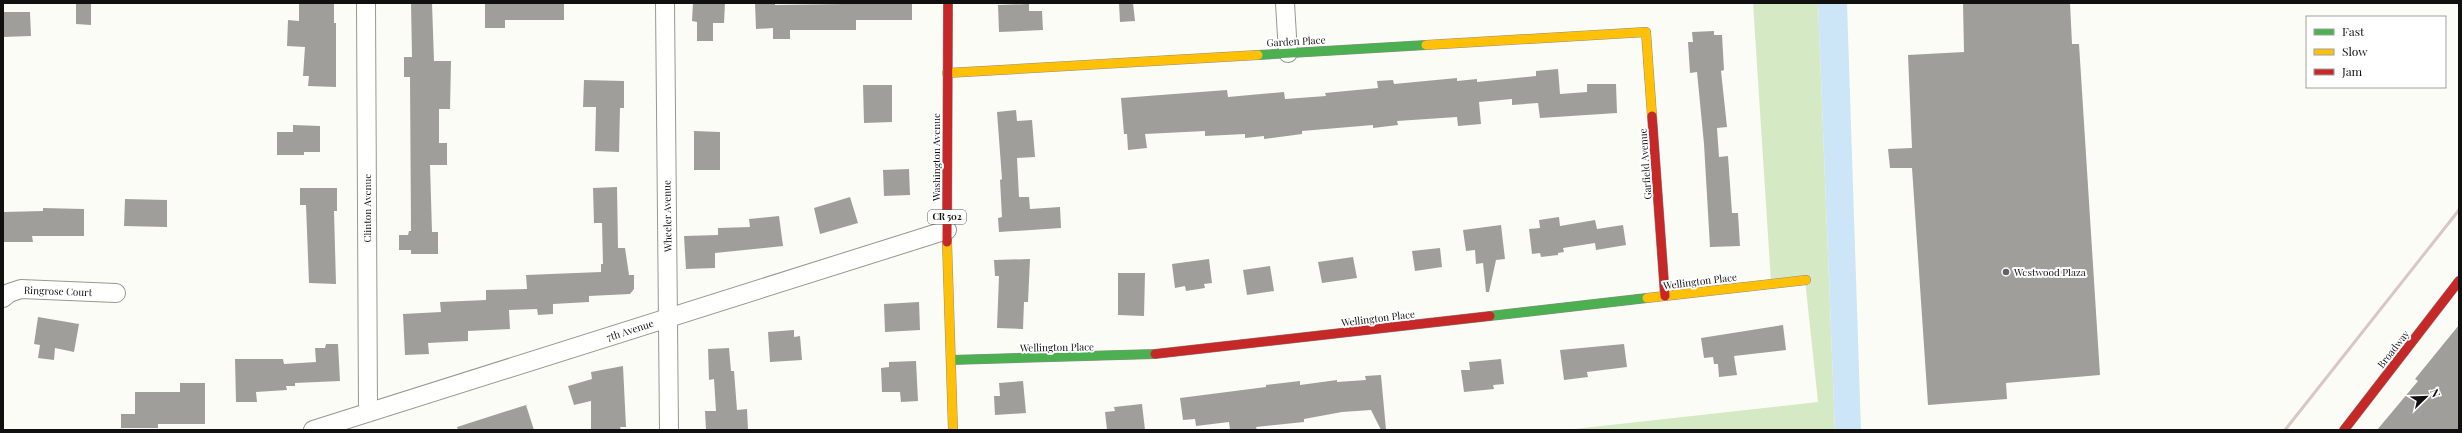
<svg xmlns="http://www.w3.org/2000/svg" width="2462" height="433" viewBox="0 0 2462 433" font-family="'Playfair Display',serif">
<rect width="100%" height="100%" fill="#fcfcf7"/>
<!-- forest -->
<path fill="#d5eac4" d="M1753,3H1818L1835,430H1565L1818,402L1805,280L1771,282Z"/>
<!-- water -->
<path fill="#cce6f7" d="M1818,3H1847L1861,430H1835Z"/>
<!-- building -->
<path fill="#a09e9b" d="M76,3H91V25L76,24Z
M299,3H334V23H336V87L308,86L309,76H303L305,47L287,46L288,20L299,21Z
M411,3H432L434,61H451L450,109H439V143H447V165H430L432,232H438V254H411V250H399V235H408L409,231H411L410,77H404V57H412Z
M485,3H564V20H505V28H485Z
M693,3H725L724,23H713V41H697V22L692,21Z
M755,3H775V5L912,3V20H856V30H790V39H773V28L756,29Z
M1119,3H1133L1135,21L1120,22Z
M1963,3H2070L2072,44H2079L2100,375L2006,383L2007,399L1928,405L1912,168H1890L1888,149L1912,148L1908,55L1964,52Z
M1029,4V11H1042L1043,30L999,32L998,5Z
M3,12H30L31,36L3,37Z
M1714,31V35H1722L1724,70L1721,71L1727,127L1717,128L1719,157L1728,156L1732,213H1738L1740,246L1710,247L1704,144L1697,72L1690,73L1688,42H1693L1692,32Z
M1558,69L1560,94L1587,92V84H1616L1617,113L1540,118L1538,103L1512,105V99L1479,102L1481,124L1458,126L1457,117L1397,121L1398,125L1373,128V125L1302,131V134L1264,139V136L1245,138V134L1205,136V131L1145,134L1147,148L1128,150L1127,134H1124L1121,98L1227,90L1228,97L1284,92L1285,99L1326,96L1325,93L1378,88L1377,81L1393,80L1394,84L1457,78V81L1477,79V82L1536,76V71Z
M584,80L624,81V108H620L619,152L595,151L596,107H583Z
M863,85H892V122L864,123Z
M1016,110L1017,121L1032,120L1035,157L1017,158L1019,197H1029L1030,209L1060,207L1061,228L999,232L998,218L1002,217L1000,180L1002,179L997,112Z
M293,125L320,126V152H304V155H277V132H293Z
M694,131L720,132V170H694Z
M909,169L910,195L884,196L883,170Z
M617,187L618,248H625L629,275H634V289L630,294L589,296V302L553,304V314L538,315L537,309L509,310L510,329L468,331V341L428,343L429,354L405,355L403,314L441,312L440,302L486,300V290L527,289L526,275L601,272V264H603L602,223H594L593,188Z
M300,188H337V211H334L336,284L309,283L306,205H300Z
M850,197L858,223L820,234L814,208Z
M125,199L167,200V227L124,226Z
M43,208L84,209V236H32L33,242H3V212L43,211Z
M779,216L783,246L715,253V268L686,269L684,236L718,235V228L750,227L749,219Z
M1559,217L1560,226L1595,220L1597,229L1623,225L1626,245L1596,250L1595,243L1563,248L1564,252L1558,253V255L1541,257L1540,253L1532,254L1529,229L1540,228L1539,220Z
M1501,225L1505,259L1496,260L1489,292H1486L1483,263L1476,264L1475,250L1466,251L1463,230Z
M1440,248L1442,267L1415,271L1412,251Z
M1353,257L1357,278L1322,283L1318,262Z
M1030,259L1028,302H1024L1023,329L997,328L999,276H995L994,260Z
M1209,259L1212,283L1204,284L1205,288L1186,291L1185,286L1175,288L1172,264Z
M1270,266L1274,291L1247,295L1243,270Z
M1118,273H1145L1144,316L1118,315Z
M919,302L920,330L885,332L884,304Z
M38,317L79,324L74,352L55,348L54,360L38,358L40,345L34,344Z
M1783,325L1786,350L1734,356L1737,375L1719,377L1718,364H1714L1713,357L1704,358L1701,338Z
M2459,325V430H2377L2418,381L2415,379Z
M794,330V337L800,336L802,360L770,362L768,332Z
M326,344H338L340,381L295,383V386H286L287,390L256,392L257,402H236L235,359H283L284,364L316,362L315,348H325Z
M1624,344L1627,367L1587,372L1588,377L1564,380L1560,350Z
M729,348L731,371H734L737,410L747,409L748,430H706L705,411H716L714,379L709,380L708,349Z
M1501,359L1504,384L1493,385L1494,389L1464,392L1461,370H1470L1469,362Z
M916,361L918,401L901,402L900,392H882L881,368L889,367V362Z
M623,366L626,427H620L621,430H591V401L574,405L568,386L592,379L591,372Z
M1381,375L1386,430H1381L1371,410L1342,412L1304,419V422L1256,427L1257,430H1230L1229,422L1196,426L1195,419L1183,420L1180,398L1266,387V385L1300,381V385L1337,380V382L1366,380L1365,376Z
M1023,381L1026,413L995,415L994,396H1000L999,383Z
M180,383H205V424H158V428H121V414H135V392H180Z
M1142,404L1145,430H1107L1105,412L1115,411L1114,407Z
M526,405L534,430H458L457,427Z"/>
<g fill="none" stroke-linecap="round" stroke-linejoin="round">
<!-- street casing -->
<g stroke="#969694" stroke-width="20">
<path id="street" d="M366,3L368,413
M665,3L669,430
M1285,3L1288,53
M3,298L9,293L21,289L116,293
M313,430L947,230"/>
</g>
<!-- fast casing -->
<g stroke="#8d8d8b" stroke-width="10">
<path id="fast" d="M1258,55L1426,45
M1490,316L1647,298
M951,360L1155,354"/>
</g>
<!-- slow casing -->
<g stroke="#8d8d8b" stroke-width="10">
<path id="slow" d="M1426,45L1646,32L1652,116
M947,73L1258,55
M947,242L953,430
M1647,298L1806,280"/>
</g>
<!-- jam casing -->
<g stroke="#8d8d8b" stroke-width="10">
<path id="jam" d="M1652,116L1665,296
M947,242L948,3
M1155,354L1490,316
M2344,430L2459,281"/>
</g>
<!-- street -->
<use href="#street" stroke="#fffffe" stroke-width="18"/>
<!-- fast -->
<use href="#fast" stroke="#4caf50" stroke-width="9"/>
<!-- slow -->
<use href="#slow" stroke="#ffc107" stroke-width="9"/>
<!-- jam -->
<use href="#jam" stroke="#c62828" stroke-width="9"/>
<!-- rail -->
<path stroke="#d9c6c5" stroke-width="3" d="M2285,430L2459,210"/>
</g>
<!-- markers -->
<circle fill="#636361" stroke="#fff" stroke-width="1.5" cx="2006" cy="272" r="4"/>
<g text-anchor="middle" stroke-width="4" stroke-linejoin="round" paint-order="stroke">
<!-- shield labels -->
<rect fill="#fff" stroke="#585858" stroke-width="1" x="928" y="210" width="38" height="14" rx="3"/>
<g font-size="9" font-weight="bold" fill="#101010">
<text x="947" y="220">CR 502</text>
</g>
<!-- street labels -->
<g font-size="10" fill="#101010" stroke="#fff">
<text transform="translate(1296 41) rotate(-3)" y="4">Garden Place</text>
<text transform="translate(936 157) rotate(-90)" y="4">Washington Avenue</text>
<text transform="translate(1645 164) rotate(-94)" y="4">Garfield Avenue</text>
<text transform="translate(367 208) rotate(-90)" y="4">Clinton Avenue</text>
<text transform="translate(667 216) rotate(-91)" y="4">Wheeler Avenue</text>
<text transform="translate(1700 281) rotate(-7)" y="4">Wellington Place</text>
<text transform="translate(58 291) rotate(2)" y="4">Ringrose Court</text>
<text transform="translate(1378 318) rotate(-7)" y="4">Wellington Place</text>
<text transform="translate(630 330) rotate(-18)" y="4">7th Avenue</text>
<text transform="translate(1057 347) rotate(-1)" y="4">Wellington Place</text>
<text transform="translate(2393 349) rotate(-52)" y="4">Broadway</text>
</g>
<!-- poi labels -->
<g font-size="10" fill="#101010" stroke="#fff" text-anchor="start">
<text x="2014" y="276">Westwood Plaza</text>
</g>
</g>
<!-- border -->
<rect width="2462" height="433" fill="none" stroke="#101010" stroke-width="8"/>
<!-- legend -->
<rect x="2306" y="16" width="140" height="72" fill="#ffffff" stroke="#9f9f9f"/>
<rect x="2314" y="29" width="20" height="6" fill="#4caf50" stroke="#9f9f9f"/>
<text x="2342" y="36" font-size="12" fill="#101010">Fast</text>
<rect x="2314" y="49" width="20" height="6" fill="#ffc107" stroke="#9f9f9f"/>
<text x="2342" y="56" font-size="12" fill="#101010">Slow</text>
<rect x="2314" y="69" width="20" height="6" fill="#c62828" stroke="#9f9f9f"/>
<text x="2342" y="76" font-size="12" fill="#101010">Jam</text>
<!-- north arrow -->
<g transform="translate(2426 397) rotate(67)" stroke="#ffffff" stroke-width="3" paint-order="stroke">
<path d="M0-3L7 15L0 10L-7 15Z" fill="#101010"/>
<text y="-6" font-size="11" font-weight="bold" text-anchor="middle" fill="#101010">N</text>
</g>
</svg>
